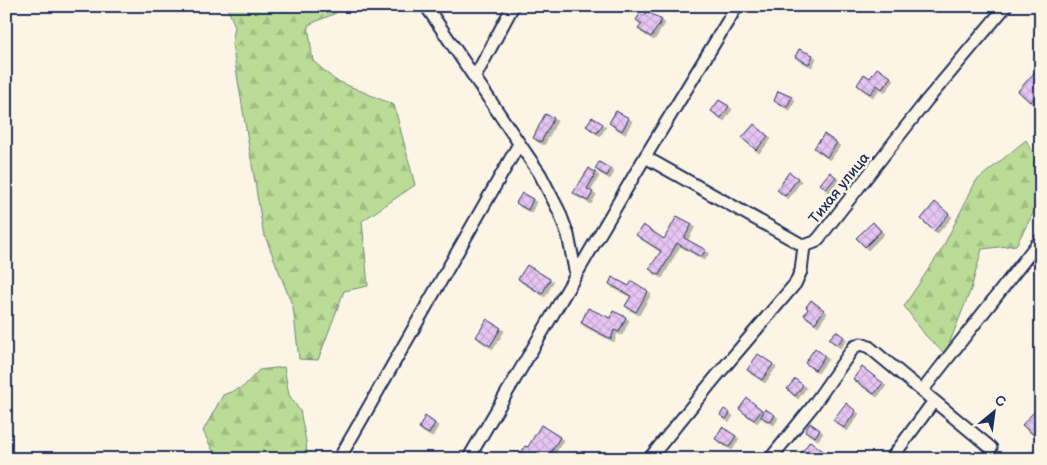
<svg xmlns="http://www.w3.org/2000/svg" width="1047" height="465" viewBox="0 0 1047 465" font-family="'Balsamiq Sans',sans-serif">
<defs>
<pattern id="forest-firs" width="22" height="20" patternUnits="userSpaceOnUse" patternTransform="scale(1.25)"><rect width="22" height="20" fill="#bbdc96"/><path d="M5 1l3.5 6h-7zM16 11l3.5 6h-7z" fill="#a0bd84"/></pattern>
<pattern id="building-cross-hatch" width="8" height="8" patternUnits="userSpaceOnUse" patternTransform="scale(1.25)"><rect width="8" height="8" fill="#e7c5f2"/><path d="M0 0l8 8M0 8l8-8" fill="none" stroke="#c6aad2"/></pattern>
<filter id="shadow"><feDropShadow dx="3" dy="3" stdDeviation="0" flood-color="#0004"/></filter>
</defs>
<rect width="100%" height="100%" fill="#fcf5e5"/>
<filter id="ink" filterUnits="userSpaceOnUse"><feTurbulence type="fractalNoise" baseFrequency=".02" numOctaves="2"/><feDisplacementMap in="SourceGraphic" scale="10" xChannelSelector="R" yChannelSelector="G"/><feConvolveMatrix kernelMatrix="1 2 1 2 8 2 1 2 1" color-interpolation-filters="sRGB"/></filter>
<g filter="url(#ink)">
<!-- forest -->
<path fill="url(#forest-firs)" stroke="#6b867a" d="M227,6H333L336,13L308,25L313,61L335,80L394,105L415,185L362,221L368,286L344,291L318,360L299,359L293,307L263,231L232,44L235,27Z
M1026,140L1041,167V199L1016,245L982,249L971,289L945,354L926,336L904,306L942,249L976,181Z
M284,367L289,395L300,411L306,441L307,459H217L203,431L223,395L243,387L259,370Z
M1041,450V459H1002L1005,456Z"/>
<!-- building -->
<path fill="url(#building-cross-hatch)" stroke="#1b2f5e" filter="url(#shadow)" d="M647,11L662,20L651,37L638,29L642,24L636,20L640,14L644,16Z
M799,49L813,55L809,64L795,57Z
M1041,65V90L1030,102L1018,91Z
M877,68L891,77L882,89L877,85L870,94L857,85L864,74L870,78Z
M778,91L792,97L787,107L774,101Z
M719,100L729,106L721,118L711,111Z
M616,111L629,118L622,131L609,123Z
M545,114L554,118L541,142L533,138Z
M592,117L603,124L597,133L586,126Z
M754,124L768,136L756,150L742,138Z
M824,134L837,143L827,157L814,148Z
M599,162L611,169L607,176L595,169Z
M589,168L596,173L587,189L593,192L588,201L573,193Z
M789,172L798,178L785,196L777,190Z
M830,172L836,177L826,189L820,184Z
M522,193L533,199L528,210L516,203Z
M935,202L949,214L934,231L921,219Z
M677,216L692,224L684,238L706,250L701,257L677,243L659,275L649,269L661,251L636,235L643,225L664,239Z
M873,222L881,231L865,247L856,238Z
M527,265L550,279L542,294L518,279Z
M612,277L629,286L632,281L648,291L636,312L625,306L631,296L609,284Z
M811,300L824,310L815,323L804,315L808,309L806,307Z
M588,308L610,318L613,311L626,317L619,332L614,330L611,339L581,323Z
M487,319L501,328L490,346L476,337Z
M836,331L844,337L837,345L829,339Z
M815,348L825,356L815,370L805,363Z
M758,354L773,364L762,380L747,370Z
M862,367L883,383L874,394L853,379Z
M795,379L803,385L795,396L787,389Z
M747,398L762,410L754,420L739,409Z
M846,403L856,411L844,428L833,420Z
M1041,404V441L1022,425Z
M724,409L730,413L726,419L720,415Z
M765,409L775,415L771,422L761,417Z
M425,416L435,423L429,434L419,428Z
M810,423L820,430L815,437L805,431Z
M541,425L560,437L547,459H518L525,446L528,447Z
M722,427L736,436L729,447L715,439Z
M810,441L823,451L817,459H797Z"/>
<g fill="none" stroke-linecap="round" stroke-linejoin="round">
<!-- minor casing -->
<g stroke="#1b2f5e" stroke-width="15">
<path id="minor" d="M426,6L540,174L559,211L568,235L576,275
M475,77L513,6
M645,157L804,246
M922,391L1041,239
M339,459L519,144
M468,459L645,157L737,6
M649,459L715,378L795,284L801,271L804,246L815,242L819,238L927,100L1006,6
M770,459L812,407L854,347L861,344L869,347L991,448
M891,459L934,401"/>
</g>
<!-- minor -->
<use href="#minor" stroke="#fcf5e5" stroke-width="11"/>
</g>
</g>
<g text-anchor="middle" stroke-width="5" stroke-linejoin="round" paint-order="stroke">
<!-- street labels -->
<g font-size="15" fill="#1b2f5e" stroke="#fcf5e5">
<text transform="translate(839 188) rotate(-51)" y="5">Тихая улица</text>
</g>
</g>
<!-- margin -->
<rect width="1047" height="465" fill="none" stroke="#fcf5e5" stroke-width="25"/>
<rect x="12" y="12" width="1022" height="440" fill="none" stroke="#1b2f5e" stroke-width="2" filter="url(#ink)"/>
<!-- north arrow -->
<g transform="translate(994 412) rotate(29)" stroke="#fcf5e5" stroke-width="4" paint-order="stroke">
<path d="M0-4L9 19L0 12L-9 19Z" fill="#1b2f5e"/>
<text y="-8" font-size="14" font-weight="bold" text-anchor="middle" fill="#1b2f5e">С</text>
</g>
</svg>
